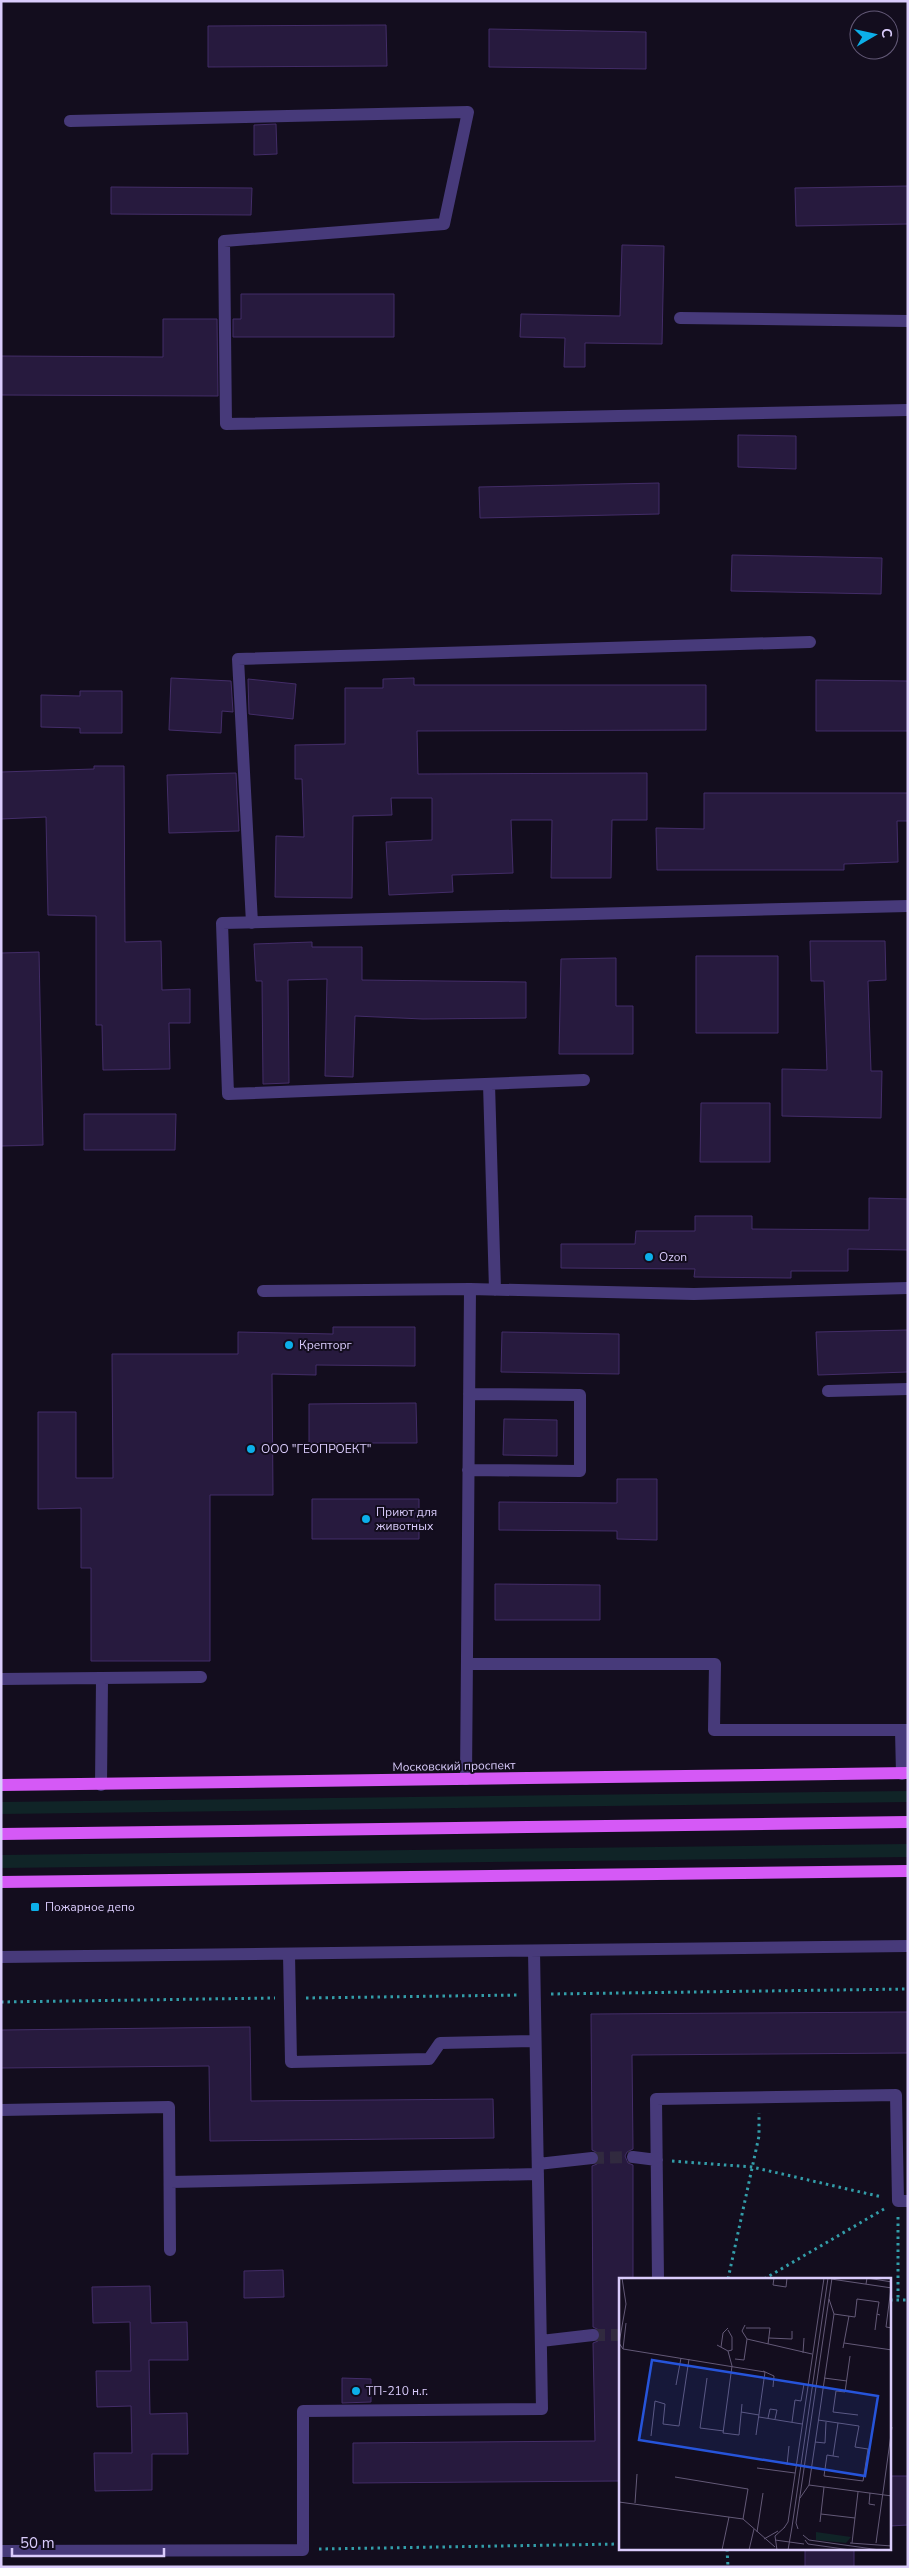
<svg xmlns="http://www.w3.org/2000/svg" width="909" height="2568" viewBox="0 0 909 2568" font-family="'Nunito Sans',sans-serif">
<rect width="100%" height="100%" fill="#130d1e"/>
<!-- green -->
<path fill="#102427" d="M908,1791V1802L1,1814V1802Z
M908,1844V1857L1,1868V1855Z"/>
<!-- building -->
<path fill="#271a3e" stroke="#432d68" d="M386,25L387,66L208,67V26Z
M489,29L646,32V69L489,67Z
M276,124L277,154L254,155V125Z
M908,186V224L796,226L795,188Z
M111,187L252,188L251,215L111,214Z
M622,245L664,246L662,344L585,343V367H564L565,338L520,337L521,314L620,316Z
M241,294H394V337H233V319H241Z
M163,319H217L218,396L1,395V356L163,357Z
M738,435L796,436V469L738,467Z
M659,483V514L480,518L479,487Z
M732,555L882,558L881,594L731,591Z
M171,678L231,681L233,712L222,711L221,733L169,730Z
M414,678V685H706V730L417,731L418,774L647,773V820H612L611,878H551L552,820H511L513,873L452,875L453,892L389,895L386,842L432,840V798H391L392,815L353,816L352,898L275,897L276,836L304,837L302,779H295V745L345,744V688H383V679Z
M248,679L296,684L293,719L249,714Z
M816,680L908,681V731H816Z
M80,691H122V733H80V728L41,727V695L80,696Z
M94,766H124L125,942L161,941L162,990L190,989V1023H169L170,1069L103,1070L102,1025H96V916L48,915L46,817L1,819V772L94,769Z
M236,773L239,831L169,833L167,775Z
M704,793H908V821H897L898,862L844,864V870H657L656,828L704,829Z
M810,941H885L886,980L868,981L871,1071H882L881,1118L782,1116V1069L827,1070L824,981H811Z
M312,942V947H362V980L526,982V1018L423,1019L355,1016L353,1077L325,1076L327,979L288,980L289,1083L263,1084L262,981H256L254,944Z
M39,952L43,1145L1,1146V953Z
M696,956H778V1033H696Z
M616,958V1006H633V1054H559L561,959Z
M701,1103H770V1162H700Z
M84,1114H176L175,1150H84Z
M869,1198L908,1199V1250L848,1249V1271H791V1278L694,1277L695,1269L561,1268V1244H635L636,1231H695V1216H752V1229L869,1230Z
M333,1327H415V1366L316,1365V1375L272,1374L273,1495H210V1661H91V1568H81V1508L38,1509V1412H76V1478H113L112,1354H238V1332L333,1334Z
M908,1330V1372L818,1375L816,1332Z
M502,1332L619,1334V1374L501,1372Z
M416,1403L417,1443H309V1404Z
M504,1419L557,1420V1456L503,1455Z
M617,1479H657V1540L617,1539V1531L499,1530V1502L617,1503Z
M312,1499H419V1539H312Z
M495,1584L600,1585V1620H495Z
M908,2012V2053L632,2055L633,2149L627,2152L625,2156L628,2163L633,2165V2279H620V2481L353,2483V2443L595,2441L593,2343L598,2341L601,2335L599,2330L593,2327L592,2166L597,2164L600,2158L598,2153L592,2150L591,2014Z
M250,2027L251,2101L493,2099L494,2138L210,2141L209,2066L1,2068V2030Z
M283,2270L284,2297L244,2298V2271Z
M150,2286L151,2323L187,2322L188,2360H149L150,2414L187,2413L188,2454H152V2490L95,2491L94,2453H132L131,2406L97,2407L96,2371H131L130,2322L93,2323L92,2287Z
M342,2378L371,2379V2402L342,2403Z
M890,2476H908V2525L890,2526Z
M805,2549H854V2567H805Z"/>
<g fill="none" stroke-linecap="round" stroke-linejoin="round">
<!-- minor-tunnel -->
<path stroke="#312a3f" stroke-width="12" stroke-dasharray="12 6" stroke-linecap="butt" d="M592,2158L633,2157
M593,2335H620"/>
<!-- path -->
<path stroke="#339da9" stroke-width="3" stroke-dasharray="2.5 4" stroke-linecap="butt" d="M551,1994L908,1989
M306,1998L520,1995
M1,2002L275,1998
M672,2161L752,2167L882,2197
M898,2217V2300
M728,2279L759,2136V2113
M764,2279L884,2209
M890,2300H908
M319,2549L620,2544
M727,2549L728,2567"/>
<!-- minor -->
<path stroke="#473a7a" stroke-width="12" d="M70,121L468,112L444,224L224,241L226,424L908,410
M680,318L908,321
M252,923L238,659L810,642
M584,1080L228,1094L222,923L908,906
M489,1084L495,1290
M263,1291L470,1289L694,1294L908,1288
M828,1391L908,1389
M468,1470L580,1471V1395L469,1394
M467,1664H715L714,1730H908
M1,1679L201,1677
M901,1730L902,1774
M466,1779L470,1289
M101,1785L102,1679
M289,1954L291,2062L429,2059L440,2043L535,2041
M1,1957L908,1946
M1,2110L169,2107L170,2250
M633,2157L657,2160
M538,2164L592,2158
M170,2182L538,2174
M658,2279L656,2099L896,2095L898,2201H908
M541,2341L593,2335
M1,2551L303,2550V2411L542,2409L534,1951"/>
<!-- major -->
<path stroke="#d559f6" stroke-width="12" d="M1,1785L908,1773
M1,1834L908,1822
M1,1882L908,1871"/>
</g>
<!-- markers -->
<g fill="#0cafe9" stroke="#130d1e" stroke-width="2">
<circle cx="649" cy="1257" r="5"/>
<circle cx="289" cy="1345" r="5"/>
<circle cx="251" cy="1449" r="5"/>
<circle cx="366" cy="1519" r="5"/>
<rect x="30" y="1902" width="10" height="10" rx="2.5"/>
<circle cx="356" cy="2391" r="5"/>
</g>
<g text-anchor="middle" stroke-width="4" stroke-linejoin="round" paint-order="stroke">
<!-- poi labels -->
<g font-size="12" fill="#daccfc" stroke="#130d1e" text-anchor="start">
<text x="659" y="1261">Ozon</text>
<text x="299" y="1349">Крепторг</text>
<text x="261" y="1453">ООО "ГЕОПРОЕКТ"</text>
<text x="376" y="1516">Приют для<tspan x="376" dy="14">животных</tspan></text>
<text x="45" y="1911">Пожарное депо</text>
<text x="366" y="2395">ТП-210 н.г.</text>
</g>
<!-- street labels -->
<g font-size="12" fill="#daccfc" stroke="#130d1e">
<text transform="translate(454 1766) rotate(-1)" y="4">Московский проспект</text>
</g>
</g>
<!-- overview -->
<g transform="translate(619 2278)">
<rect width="272" height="272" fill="#130d1e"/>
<path d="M197,254L232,259L227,265L197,262Z" fill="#102427"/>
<path fill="none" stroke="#635977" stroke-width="1" d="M3,0L7,26L0,65L4,71L146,94L137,157M155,0L154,7L167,9L168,0M212,1L273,10M247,6L248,0L273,4M272,10L267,49L273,50M215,36L236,39L238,21L260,24L258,36L261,37M126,47L123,53L128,61M127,50H151L149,66M256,52L258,36M150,60L173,61V53M225,65L273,72M98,67L109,73L113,88L104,155L120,157L123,126M102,69L104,55L109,50M224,70L230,38M4,71L7,45M109,73L113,72V59L109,52M184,75L185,60M231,78L226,114L217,113L214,134L239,137M116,81L125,82L128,61L193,76M144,93L155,98L154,109M88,100L81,150L105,153M205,100L228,103M57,107L62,80M122,134L140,137M140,139L183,146M149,140L151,131L158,132L156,141M199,142L240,148L236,169L249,171L244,203L205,198L208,177L220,179M173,144L176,122L182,123L185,106M32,158L36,123L46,126L44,146L60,148L70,81M196,164L206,165L207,144M214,178L219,145M168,187L170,168M138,190L176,195M56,199L129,211L124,241M190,207L273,218M251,215L250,226L256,227M181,220L190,207L215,36L210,21M0,224L124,241L156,269M16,225L18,196M202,236L236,240M201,244L205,209M173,249L209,0M165,250L169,244L205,0M179,251L177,245L213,0M138,254L144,215M184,257L190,262L261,272M145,261L159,253M156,262L185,266M186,262L189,266L232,272M231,265L273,268M233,265L239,214M257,265L273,149M103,272L110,239M130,272L135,251M158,272L156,258L166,249M169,272L173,249M183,272H202"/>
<path fill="#2654da" fill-opacity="0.15" stroke="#2654da" stroke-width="2.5" d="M33,82L259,118L246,198L20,162Z"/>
<rect width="272" height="272" fill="none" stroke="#daccfc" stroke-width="2.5"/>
</g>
<!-- border -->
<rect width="909" height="2568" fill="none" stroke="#daccfc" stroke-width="5"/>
<!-- north arrow -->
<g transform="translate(874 35) rotate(81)"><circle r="24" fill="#130d1e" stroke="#635977"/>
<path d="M0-4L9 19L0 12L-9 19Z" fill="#0cafe9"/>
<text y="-8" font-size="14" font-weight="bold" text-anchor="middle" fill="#daccfc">С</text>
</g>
<!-- scale -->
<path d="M12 2548v8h152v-8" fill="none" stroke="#daccfc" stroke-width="2.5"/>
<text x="20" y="2548" font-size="15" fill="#daccfc" stroke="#130d1e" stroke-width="4" paint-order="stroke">50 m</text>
</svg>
